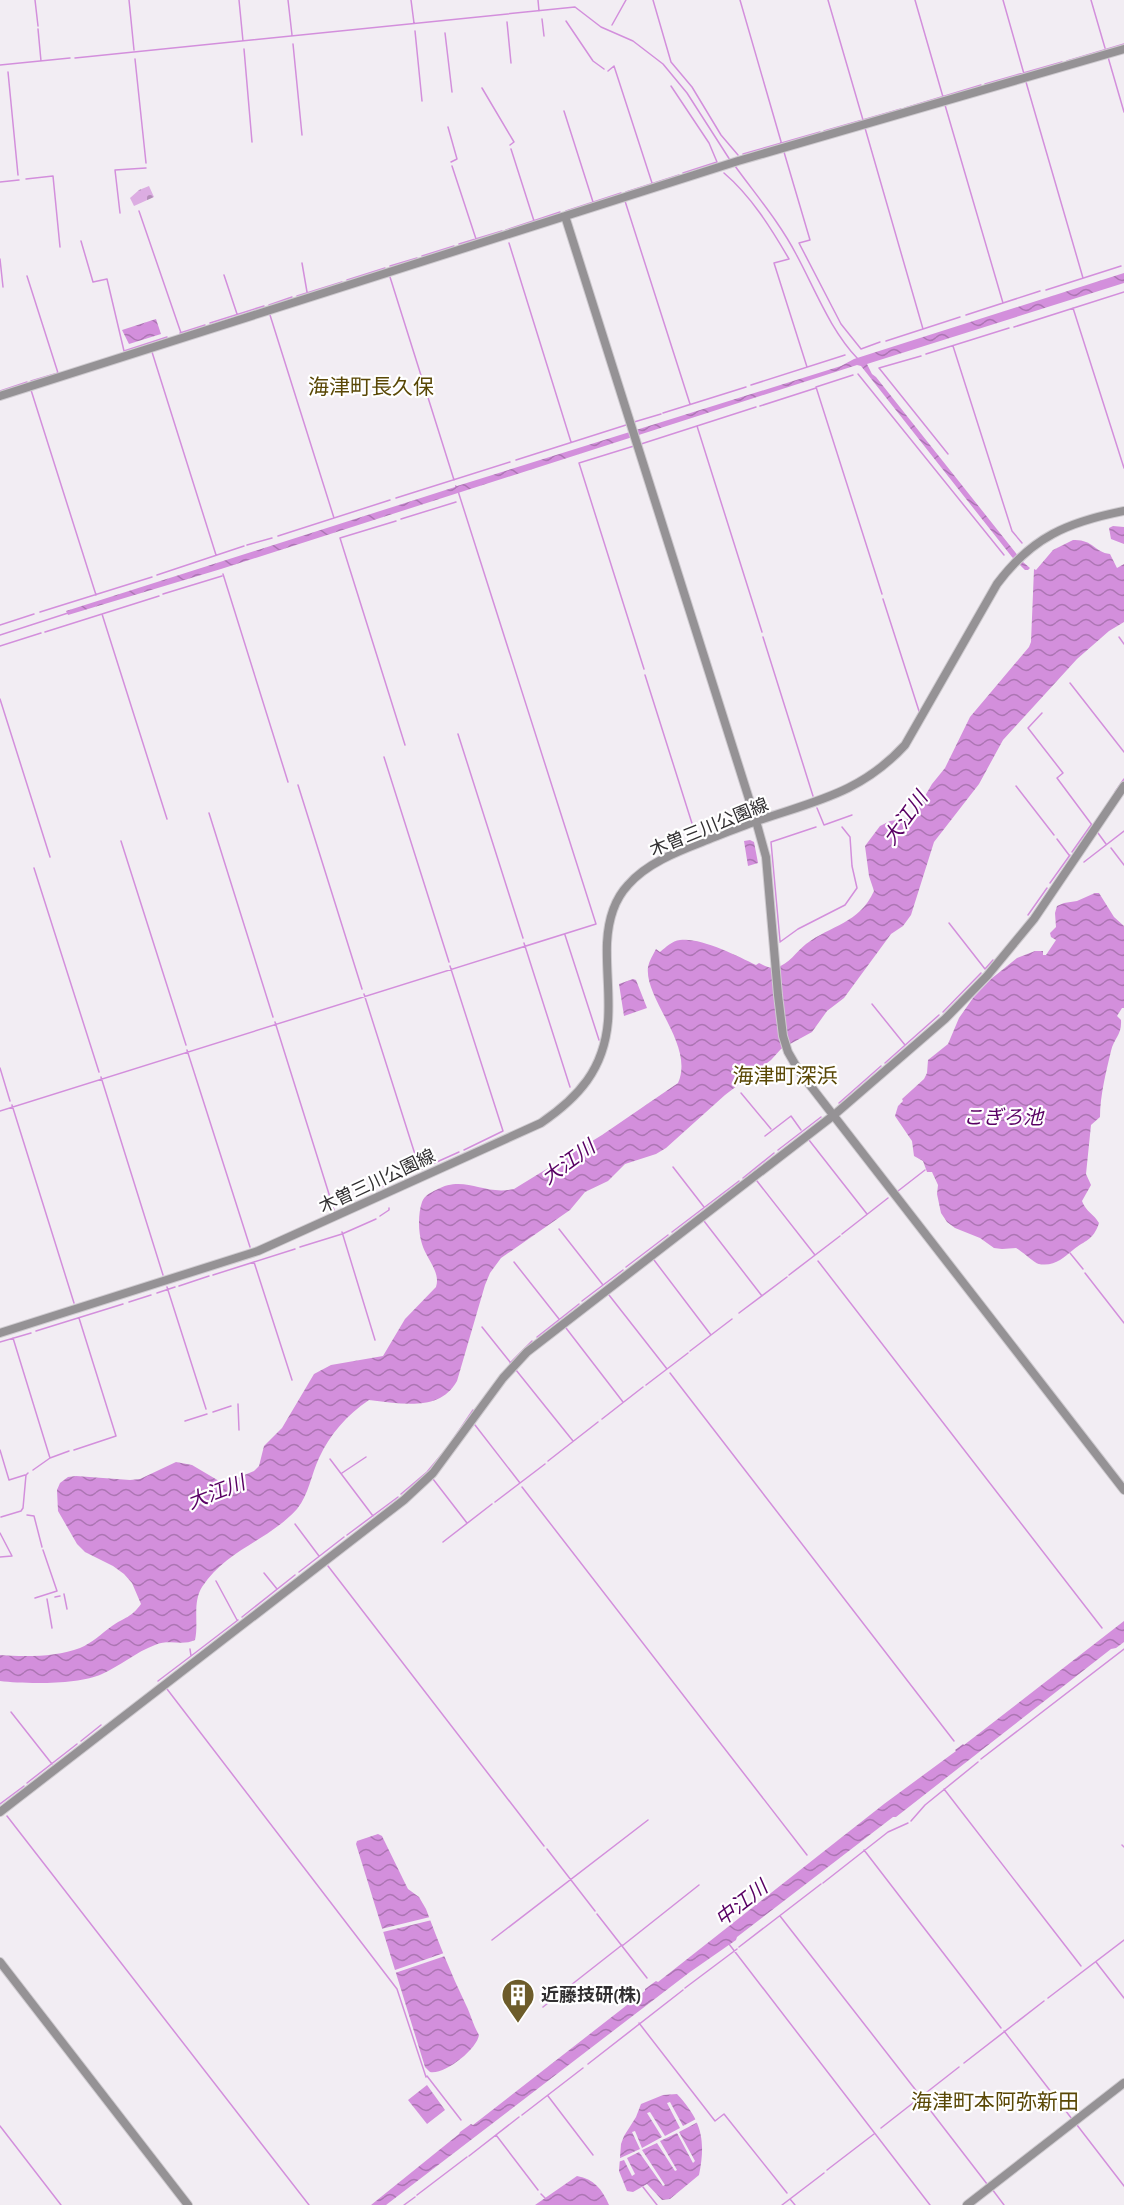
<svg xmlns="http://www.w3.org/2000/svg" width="1124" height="2205" viewBox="0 0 1124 2205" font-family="'Alegreya Sans','Noto Sans JP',sans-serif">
<defs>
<pattern id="cemetery-stones" width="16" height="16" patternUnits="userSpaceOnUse" patternTransform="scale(1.5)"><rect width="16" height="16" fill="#dcade2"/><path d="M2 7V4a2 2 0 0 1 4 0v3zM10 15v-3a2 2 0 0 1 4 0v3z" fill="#b38db8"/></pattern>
<pattern id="water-waves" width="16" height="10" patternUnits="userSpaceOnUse" patternTransform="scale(1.5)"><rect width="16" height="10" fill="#d38fdc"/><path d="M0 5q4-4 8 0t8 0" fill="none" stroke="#ac75b3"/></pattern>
</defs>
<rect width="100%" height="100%" fill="#f2edf3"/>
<!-- cemetery -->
<path fill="url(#cemetery-stones)" d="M149,186L154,197L134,206L130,198L139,190Z"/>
<!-- water -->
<path fill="url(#water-waves)" d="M1124,273V283L867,364L872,374L876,377L1023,562L1030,568L1028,570H1025L1012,557L861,366L857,365L221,569L68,615L66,611L402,504L455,487V485L457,486L841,366L854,359Z
M156,319L161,334L129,344L122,330Z
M1113,526L1124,527V544L1111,539L1109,528Z
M1073,540C1093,539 1094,552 1110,554L1117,568L1124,564V622L1109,631L1077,659L1003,740L979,784L934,842L911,915L903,926L891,934L844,998L827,1011L812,1032L781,1049L771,1060L725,1095L666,1148L656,1154L625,1164L608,1181L585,1192L570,1210L501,1258L490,1273L485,1285L457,1381C439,1413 400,1403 369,1400C347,1415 330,1434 319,1458C311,1475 309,1494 297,1509C268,1541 227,1549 202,1587C192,1603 199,1623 195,1640C183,1646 169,1639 155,1645C136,1652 120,1666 102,1674C79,1685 25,1684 0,1681V1655C25,1657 57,1657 80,1648C92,1643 101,1634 112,1626C125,1617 131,1618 141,1604L132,1583L124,1574L113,1566L85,1552L77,1544L58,1511L57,1490L60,1483L68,1477L76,1476L130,1480L140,1479L176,1462L192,1465L219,1481H230L254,1471L259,1466L264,1446L282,1428L314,1374L331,1365L383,1356L405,1319L436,1287C441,1272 426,1258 422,1244C418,1232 418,1213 422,1202C425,1195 430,1193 436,1190C465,1174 483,1196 514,1189L602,1135L678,1083C695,1045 644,999 648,967C649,961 653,955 656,949L660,952C666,947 672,941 680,940C700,937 738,956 756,965L759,963C765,966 770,969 777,967C788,965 797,951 806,944C831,925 859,924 874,891L869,876L865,846L880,826L890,821L912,818L932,784L945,768L970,717L1029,647L1031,642L1034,569L1036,570L1053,550Z
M750,840L754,842L758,863L748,866L744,841Z
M1095,893H1099L1114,917L1124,926V1008H1122L1117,1016L1121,1020C1122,1035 1114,1038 1111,1051C1106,1072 1100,1096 1100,1117L1091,1125L1086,1174L1091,1185L1082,1201C1086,1212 1094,1214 1099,1223C1093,1241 1085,1240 1073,1250C1063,1258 1054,1267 1039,1264C1034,1263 1022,1251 1016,1248L1002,1249L994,1248L980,1238L955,1228L947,1222L941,1213L937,1194L938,1185L932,1172H927L923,1161L914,1156L912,1141L895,1116L898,1106L903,1101L902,1099L924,1079L927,1073L928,1060L948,1044L959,1018L973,998L991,979L1017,958L1035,951H1043V955H1046L1056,940L1051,937L1050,933L1056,927L1055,913L1057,906L1064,903L1077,901Z
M633,979L636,980L647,1008L624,1016L619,984Z
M1124,1621V1642L1116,1648L1111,1649L896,1817H893L737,1937L736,1940L690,1972L386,2205H371L459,2134L460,2132L471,2124L473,2125L645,1991V1989L656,1981L658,1982L884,1804L956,1751L955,1750L963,1744L964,1745Z
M378,1834L382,1836L403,1879L408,1889L419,1897L426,1909C438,1941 451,1974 466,2005C471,2015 473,2025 479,2035C477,2049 445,2075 430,2072L425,2067L356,1844L357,1841Z
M427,2085L445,2110L427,2124L408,2100Z
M677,2094C702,2121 706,2140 699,2175L670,2199L662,2200L647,2184L633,2192L627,2191L619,2171L621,2144L624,2136L636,2117L641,2104L663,2095Z
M577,2176C594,2179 602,2189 609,2205H535Z"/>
<!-- pier -->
<path fill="#f2edf3" d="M430,1917L432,1920L383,1932L381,1929Z
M444,1953L445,1956L395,1973V1970Z
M670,2102L683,2126L696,2119L698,2122L679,2132L695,2161L693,2163L677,2133L660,2141L677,2170L675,2171L657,2143L642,2150L665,2185L663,2186L639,2152L627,2158L635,2174L632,2176L624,2160L618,2162V2159L640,2149L632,2132L635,2131L642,2148L662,2137L647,2113L650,2112L665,2136L680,2128L667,2103Z"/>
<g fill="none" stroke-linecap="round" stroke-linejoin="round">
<!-- stream -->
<path stroke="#d38fdc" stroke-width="1.5" d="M35,0L38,26
M129,0L134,50
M239,0L243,41
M288,0L292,35
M411,0L414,23
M538,0L539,11
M653,0L671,62L692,87L721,135L738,155
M740,0L782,145
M828,0L863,120
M915,0L943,97
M1003,0L1024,74
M1091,0L1105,48
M542,19L544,36
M566,21L593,61L604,69
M507,22L511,63
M612,25L626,0
M38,29L41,61
M415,31L422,101
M445,33L452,92
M293,44L302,135
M244,49L252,142
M1108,57L1124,112
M75,58L575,7L601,27L633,41L663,64L687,93L730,160
M135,59L146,163
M1067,61L1124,44
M0,65L70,58
M608,71L614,66L652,183
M8,72L18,175
M1026,82L1083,278
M985,84L1062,62
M671,86L709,143L717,162L683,173
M482,88L514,142L510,145
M945,105L1003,303
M905,108L981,85
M564,111L593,202
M448,127L457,159L451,162
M865,128L923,329
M824,131L901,109
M511,149L534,221
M784,152L810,240L799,243L841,324L861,349L880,342
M743,154L820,132
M452,166L476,239
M735,166C756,195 780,223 796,254C815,289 830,330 858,359
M724,173C751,196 771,228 789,259L774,263L807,367
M26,179L53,176L60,247
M0,182L19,180
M626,192L679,175
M625,201L690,404
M139,211L181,333
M566,211L621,193
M120,213L115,170L146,168
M506,230L560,212
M81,241L93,282L107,279L124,351L167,337
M509,243L571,442
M459,244L502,231
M422,256L454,246
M0,259L3,287
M302,263L307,292
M390,266L417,258
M224,275L237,314
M27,276L58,373L31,381
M390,277L454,480
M347,280L385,268
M1046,290L1121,266
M297,296L342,282
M269,305L292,297
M1073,308L1124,468
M270,315L334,518
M966,315L1040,291
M210,323L264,306
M1014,327L1124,292
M180,333L205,325
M886,341L960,317
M953,346L1012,531L1022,543
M152,352L216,555
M926,354L1009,328
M921,356L879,368L948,454
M858,374L1004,555
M853,375L816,387L882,594
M751,385L845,355
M31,390L96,595
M0,391L27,382
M760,406L816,388
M663,413L746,387
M634,422L661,414
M697,426L762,632
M641,444L756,407
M634,446L579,463L644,669
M516,460L626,425
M396,498L510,462
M401,519L456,502
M396,521L340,538L405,745
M278,536L390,500
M247,545L272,538
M223,574L288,782
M157,575L244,546
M163,594L222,576
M883,599L919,711
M40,612L152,577
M102,614L167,819
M0,625L34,614
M45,632L159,596
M0,635L68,613
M763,637L813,796
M1119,637L1124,644
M0,646L41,633
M645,675L696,836
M1070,683L1124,752
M0,699L50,857
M1042,713L1028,728L1063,773L1057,778L1092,825
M458,734L523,938
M384,757L449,962
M298,785L362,989
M1016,786L1054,835
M1115,792L1124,779
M817,808L824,825L852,815
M209,813L273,1017
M1098,833L1106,844
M1057,839L1069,855
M121,841L186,1045
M1111,848L1124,865
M1072,852L1091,825
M1084,862L1124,831
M34,868L99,1072
M1050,883L1070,855
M1028,915L1047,888
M949,923L985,969L993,960
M565,935L599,1040
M780,941L771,842L816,827
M780,942L798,929L845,905L857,888L852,866L850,837L842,827
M524,943L570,1087
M450,966L503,1131L464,1150
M364,994L420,1170
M872,1004L905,1045
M943,1012L981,973
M275,1022L334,1210
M187,1050L250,1247
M885,1063L939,1015
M0,1068L10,1101
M101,1077L163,1275
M741,1093L771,1129
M839,1103L881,1066
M12,1105L74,1303
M0,1111L596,924L458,491
M765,1136L791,1116L801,1130
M809,1140L867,1214
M778,1150L821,1117
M673,1167L704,1207
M743,1178L774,1153
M757,1181L815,1255
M381,1187L459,1152
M898,1191L925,1170
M380,1216L389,1210V1208
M704,1221L762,1296
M559,1229L603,1285
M342,1232L375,1340
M672,1232L739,1181
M842,1234L888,1198
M300,1247L342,1234L376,1219
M1070,1253L1083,1269
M654,1260L711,1335
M818,1261L1102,1628
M254,1262L292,1380
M514,1262L559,1319
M626,1267L668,1235
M1085,1273L1124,1323
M213,1275L295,1249
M789,1275L840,1236
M179,1286L209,1276
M167,1287L206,1409
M157,1293L175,1287
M609,1295L667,1369
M582,1301L623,1270
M129,1302L151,1295
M739,1313L787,1277
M482,1327L510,1362
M566,1328L623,1402
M36,1331L123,1304
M537,1337L579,1304
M13,1338L50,1458
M0,1342L31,1333
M690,1351L732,1319
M510,1363L532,1341
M516,1370L573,1441
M670,1373L954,1741
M646,1385L688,1353
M238,1404L239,1430
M213,1412L231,1406
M602,1419L643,1387
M185,1421L207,1414
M475,1425L520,1483
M450,1444L473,1410
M0,1450L9,1480L25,1475
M74,1450L116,1436L79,1318
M330,1459L373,1516
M548,1461L598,1422
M33,1470L50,1458L69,1451
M342,1473L366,1457
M433,1479L467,1523
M522,1487L807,1855
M401,1494L427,1472L447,1448
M495,1502L545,1464
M27,1515L34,1516L42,1547
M1,1517L21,1511L23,1508L26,1475L28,1473
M295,1524L319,1556
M0,1533L12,1556L0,1557
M347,1535L398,1497
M443,1542L492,1504
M328,1566L544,1846
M299,1572L344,1537
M264,1573L277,1589
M216,1581L237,1620
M64,1594L67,1609
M55,1597L60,1596
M35,1598L57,1591L43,1550
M47,1599L52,1628
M242,1617L295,1575
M191,1656L238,1620
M158,1681L191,1656L190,1649
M167,1689L397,1989L426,2077
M11,1712L52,1764
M81,1741L101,1725
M981,1759L1124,1649
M27,1783L77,1744
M944,1789L1081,1966
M0,1804L24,1786
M7,1816L309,2205
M911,1821L925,1805L978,1762
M1122,1845L1124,1847
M547,1849L595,1911
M864,1850L1001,2028
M823,1883L888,1832L908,1823
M597,1914L647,1978
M780,1916L918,2093
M492,1940L648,1820
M729,1944L930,2205
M622,1946L699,1885
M739,1947L821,1884
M1096,1962L1124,1998
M685,1988L737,1949
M1048,1998L1124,1940
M543,2007L622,1945
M639,2023L715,2121L724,2114L787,2193
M1004,2031L1072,2119
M964,2063L1044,2001
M588,2064L683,1990
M427,2076L461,2120
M548,2096L593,2155
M920,2097L987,2184
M522,2115L583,2068
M1077,2125L1124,2186
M0,2126L61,2205
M881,2128L959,2067
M496,2135L538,2190
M469,2156L519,2117
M827,2170L874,2134
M643,2187L657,2205
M992,2189L1004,2205
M541,2194L545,2198
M417,2195L467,2157
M790,2199L795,2205
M404,2205L415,2197
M782,2205L824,2173"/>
<!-- secondary casing -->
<g stroke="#cfcbd0" stroke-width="10">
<path id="secondary" d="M565,216L756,821L766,857L778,995L783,1036L788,1052L799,1071L1124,1490
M0,396L738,161L1124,49
M0,1333L258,1251L541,1123C579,1097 604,1069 608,1021C610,995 606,969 607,943C608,923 613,901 628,885C646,864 676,852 702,842C720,835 739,827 757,821C815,801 861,793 905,745L997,584C1032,537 1068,522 1124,511
M0,1812L404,1500L433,1473L503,1378L527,1352L834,1115L945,1019L987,976L1034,919L1124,786
M0,1962L188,2205
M967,2205L1124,2083"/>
</g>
<!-- secondary -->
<use href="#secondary" stroke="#959295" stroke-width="8"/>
</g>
<!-- icons -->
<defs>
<g id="building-pin" transform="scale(1.725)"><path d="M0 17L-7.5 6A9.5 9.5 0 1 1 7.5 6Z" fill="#6d5c2a" stroke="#fff"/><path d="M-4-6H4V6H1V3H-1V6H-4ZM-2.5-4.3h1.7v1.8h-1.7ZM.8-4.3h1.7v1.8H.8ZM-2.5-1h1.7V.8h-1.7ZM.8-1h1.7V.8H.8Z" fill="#fff"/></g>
</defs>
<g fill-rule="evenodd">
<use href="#building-pin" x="518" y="1995"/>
</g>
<g text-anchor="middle" stroke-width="4.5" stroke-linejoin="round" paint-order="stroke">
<!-- street labels -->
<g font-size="18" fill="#312f31" stroke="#fff">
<text transform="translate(709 827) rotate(-22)" y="6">木曽三川公園線</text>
<text transform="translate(377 1181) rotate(-25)" y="6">木曽三川公園線</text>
</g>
<!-- poi labels -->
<g font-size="18" font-weight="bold" fill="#312f31" stroke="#fff" text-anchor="start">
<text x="541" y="2001">近藤技研(株)</text>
</g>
<!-- water labels -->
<g font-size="20" font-style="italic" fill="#590064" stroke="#fff">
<text transform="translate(905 818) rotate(-54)" y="7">大江川</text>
<text x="1003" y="1124">こぎろ池</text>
<text transform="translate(568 1162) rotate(-36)" y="7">大江川</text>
<text transform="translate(216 1492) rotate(-21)" y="7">大江川</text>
<text transform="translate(741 1903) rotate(-38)" y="7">中江川</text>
</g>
<!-- quarter labels -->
<g font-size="21" fill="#594705" stroke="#fff">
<text x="371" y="394">海津町長久保</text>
<text x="785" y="1083">海津町深浜</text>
<text x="995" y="2109">海津町本阿弥新田</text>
</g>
</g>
</svg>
